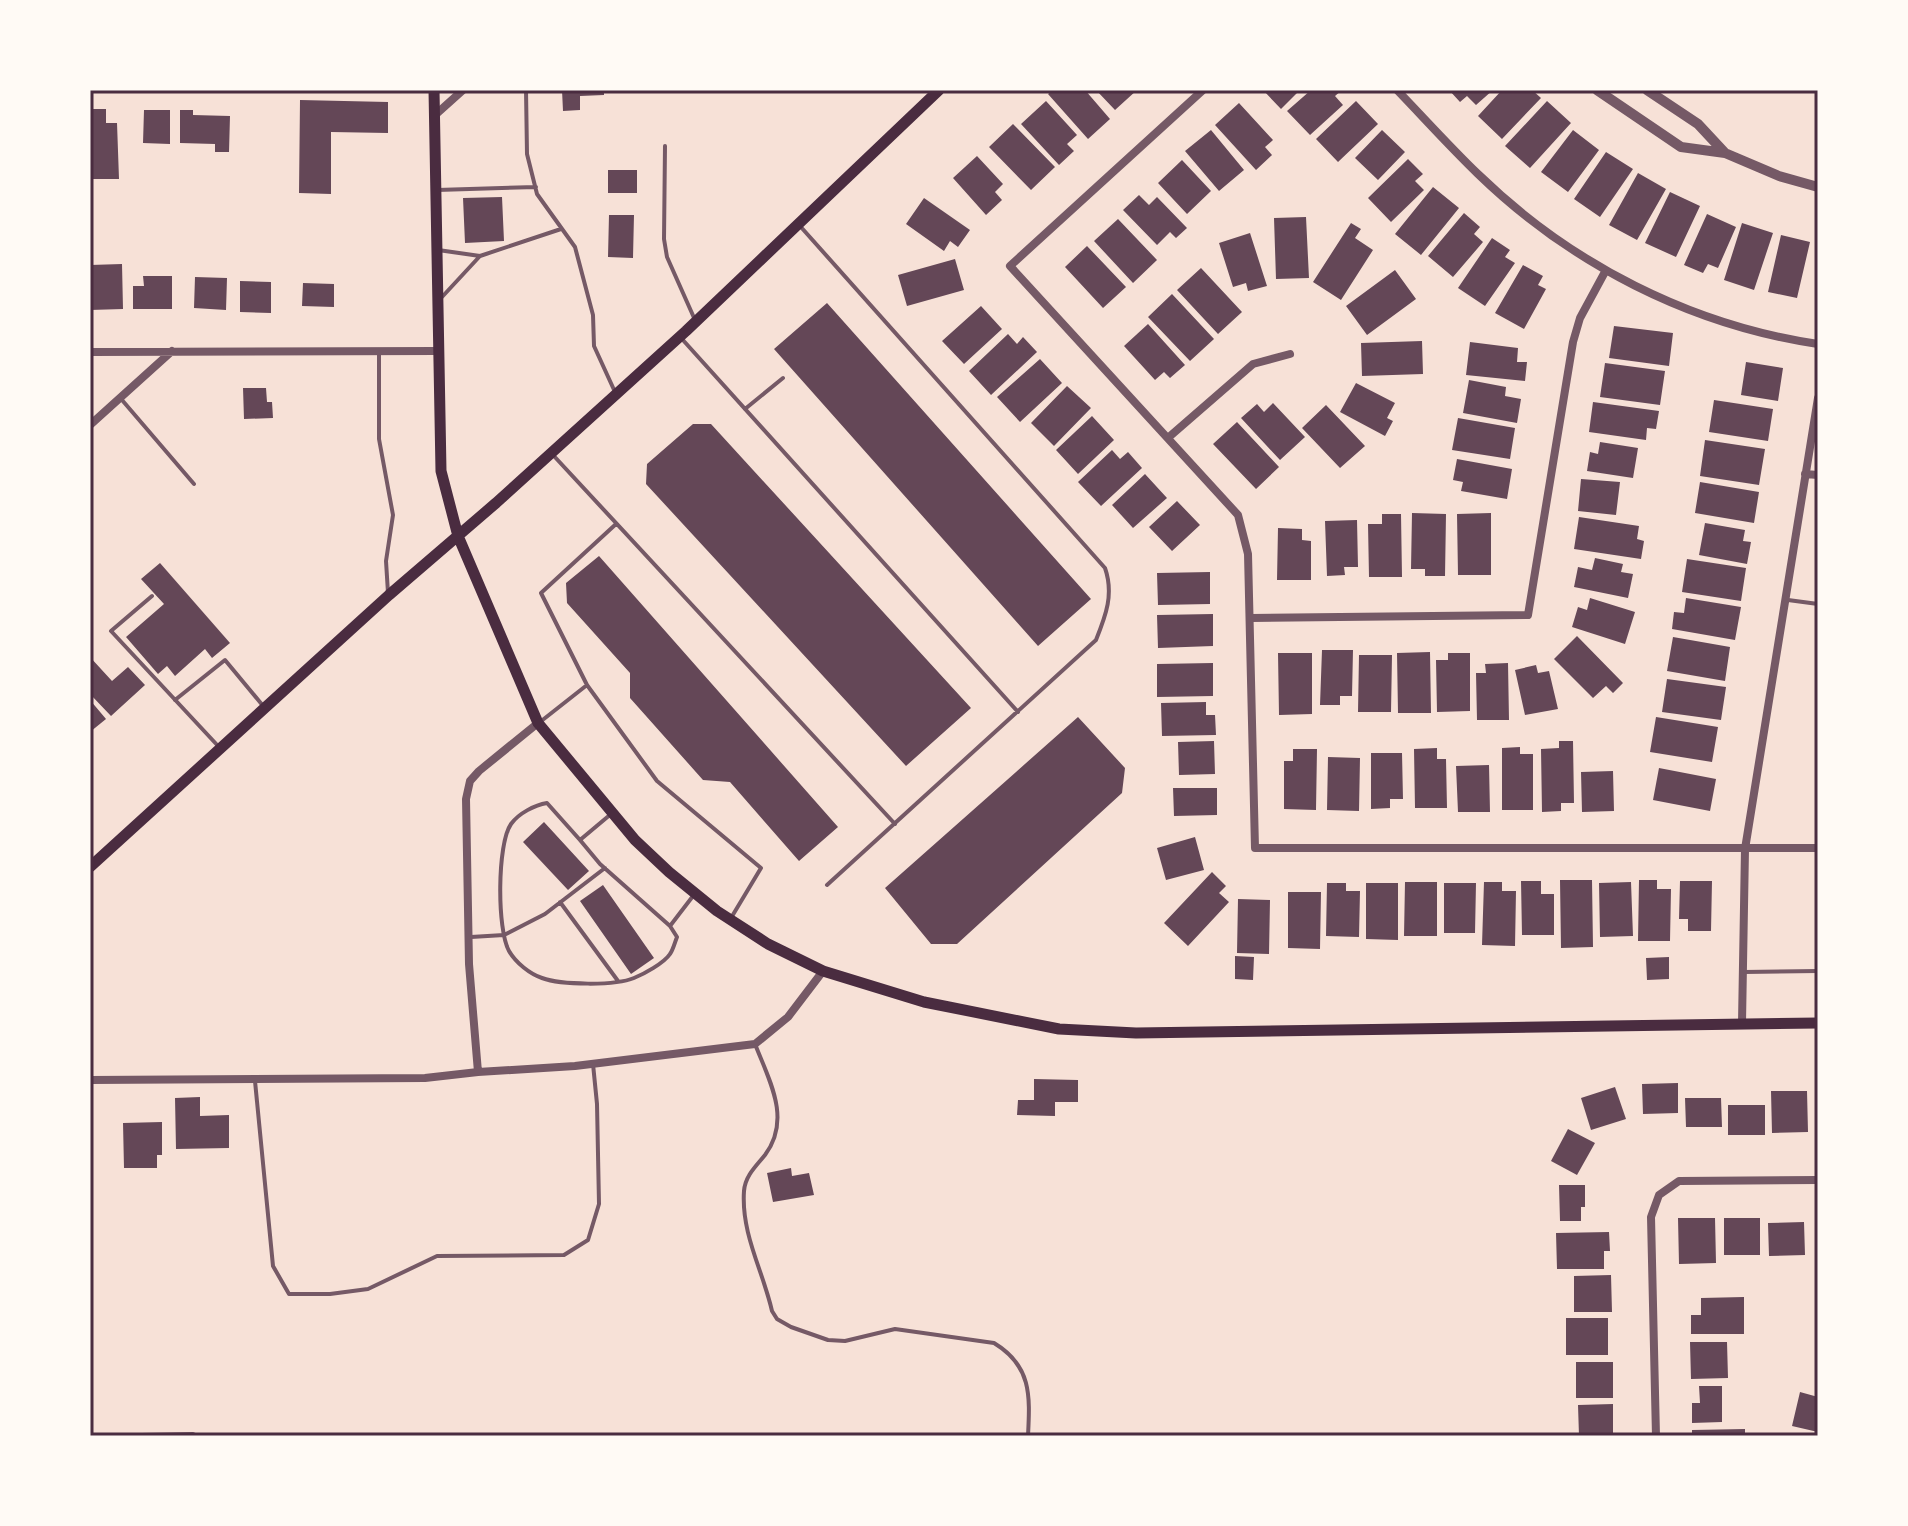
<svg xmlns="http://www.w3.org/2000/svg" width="1908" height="1526" viewBox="0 0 1908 1526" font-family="'Titillium Web',sans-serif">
<rect width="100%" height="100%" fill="#f7e1d7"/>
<!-- building -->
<path fill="#644757" d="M562,90H604V95L580,96V110L563,111Z
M1053,90H1085L1110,119L1088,139L1048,94Z
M1096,90H1137L1115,110Z
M1263,90H1300L1281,109Z
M1311,90H1342L1335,96L1343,105L1310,135L1287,111Z
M1449,90H1493L1476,105L1467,96L1460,102Z
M1502,90H1532L1541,98L1502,139L1478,116Z
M300,100L388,102V133L331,132V194L299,193Z
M1046,101L1077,135L1067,144L1074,151L1059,165L1021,124Z
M1356,101L1378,124L1338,162L1316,139Z
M1547,101L1571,123L1530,168L1505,146Z
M1239,103L1273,140L1265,147L1272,155L1256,170L1215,125Z
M90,109H106V123H117L119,179H90Z
M144,110H170V144L143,143Z
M180,110H193V115L230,116L229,152H215V144L180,143Z
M1013,124L1055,167L1031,190L989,147Z
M1211,130L1244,170L1219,191L1185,151Z
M1382,130L1405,152L1378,180L1355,158Z
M1573,130L1599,150L1568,192L1541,172Z
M1606,152L1633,169L1600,217L1574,199Z
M977,156L1003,184L995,192L1002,200L986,215L953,178Z
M1408,159L1423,174L1415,181L1424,190L1391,222L1368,198Z
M1182,160L1211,191L1187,214L1158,183Z
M608,170H637V193H608Z
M1638,173L1666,189L1637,240L1609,225Z
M1433,187L1459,208L1421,255L1395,234Z
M1670,192L1700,206L1676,257L1645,243Z
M1139,195L1149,205L1157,197L1187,228L1176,238L1170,232L1157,245L1123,210Z
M502,197L504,241L465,243L463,198Z
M924,198L970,230L958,247L950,241L944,251L906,224Z
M1464,213L1480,227L1474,234L1483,242L1453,277L1428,256Z
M1707,214L1736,227L1718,268L1708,264L1703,273L1684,265Z
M609,215H634L633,258L608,257Z
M1306,217L1309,278L1276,279L1274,218Z
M1118,219L1157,260L1133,283L1094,241Z
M1351,223L1361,229L1355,238L1373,250L1341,300L1313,282Z
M1742,223L1773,233L1754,290L1724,280Z
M1250,233L1267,286L1248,291L1246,283L1233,287L1219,243Z
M1781,235L1810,242L1797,298L1768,292Z
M1492,238L1510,250L1505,257L1515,263L1485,306L1458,288Z
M1087,246L1126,287L1103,308L1065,267Z
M955,259L964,290L907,306L898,275Z
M122,264L123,309L90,310V265Z
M1523,265L1543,276L1538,285L1546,289L1524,329L1495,313Z
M1201,268L1242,312L1218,334L1177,290Z
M1395,270L1416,299L1367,335L1346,306Z
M143,276H172V309H133V286H144Z
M195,277L227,278L226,310L194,308Z
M240,281L271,282V313L240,312Z
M303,283L334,284V307L302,306Z
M1172,294L1214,339L1190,361L1148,317Z
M827,303L1091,599L1038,646L774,349Z
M981,306L1002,329L964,364L942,341Z
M1148,324L1185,365L1170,378L1164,372L1155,380L1124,346Z
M1614,326L1673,333L1669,366L1609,358Z
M1008,334L1017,344L1023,337L1037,352L991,395L969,371Z
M1422,341L1423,374L1362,376L1361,343Z
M1470,342L1518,348L1517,362H1527L1525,381L1466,375Z
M1040,359L1062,383L1020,422L997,397Z
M1746,362L1783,368L1778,401L1741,395Z
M1605,363L1665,371L1660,405L1600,397Z
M1469,380L1506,387L1505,396L1521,399L1517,423L1463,413Z
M1356,383L1395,403L1387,418L1393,421L1385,436L1340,412Z
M1067,386L1091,408L1054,446L1031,423Z
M243,388H266L267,402H272L273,418L244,419Z
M1714,400L1773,409L1768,441L1709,432Z
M1593,402L1659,411L1656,429L1647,428L1646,440L1589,432Z
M1273,403L1305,437L1280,460L1241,418L1257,404L1264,412Z
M1326,405L1365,446L1340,468L1302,428Z
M1092,416L1114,440L1078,474L1056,450Z
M1458,418L1515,428L1510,459L1452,450Z
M1237,422L1279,467L1256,489L1213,444Z
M693,424H711L971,708L906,766L646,484L647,464Z
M1705,440L1765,449L1759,485L1700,476Z
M1600,442L1638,448L1633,478L1587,471L1590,452L1598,454Z
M1112,450L1120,459L1128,452L1142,468L1101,506L1078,482Z
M1457,459L1512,469L1507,499L1461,491L1463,482L1453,480Z
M1145,474L1167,498L1133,528L1112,505Z
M1581,479L1620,482L1616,515L1578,511Z
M1700,482L1759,492L1754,523L1695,513Z
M1177,501L1200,525L1172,551L1149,527Z
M1412,513L1446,514L1445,576H1425V569H1411Z
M1491,513V575H1458L1457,514Z
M1382,514H1401L1402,577H1369L1368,524H1382Z
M1579,517L1639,526L1637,539L1644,541L1641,559L1574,549Z
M1357,520L1358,567H1344L1345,575L1327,576L1325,521Z
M1705,523L1745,530L1743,541L1751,542L1747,564L1699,555Z
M1278,528L1302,529V540L1311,541V580H1277Z
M599,556L838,827L799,861L730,782L703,780L630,698V673L567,603L566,583Z
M1595,558L1623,564L1621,572L1633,574L1628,598L1574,587L1578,567L1592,570Z
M1687,559L1746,568L1741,601L1682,592Z
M160,563L230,643L212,658L205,649L175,676L167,666L158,674L126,637L164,604L141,579Z
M1210,572V604L1158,605L1157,573Z
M1590,598L1635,612L1625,644L1572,627L1578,607L1587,610Z
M1686,598L1741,607L1735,640L1672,629L1674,612L1684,613Z
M1213,614V646L1158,648L1157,615Z
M1577,636L1623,683L1613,693L1606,686L1593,698L1554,659Z
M1673,637L1730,647L1725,681L1667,671Z
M1322,650H1353L1352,696H1340V705H1320Z
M1430,652L1431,713H1398L1397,653Z
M1278,653H1312V714L1279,715Z
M1448,653H1470V711L1437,712L1436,660H1448Z
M1359,655H1392L1391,712H1358Z
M90,657L112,681L128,667L145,685L111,716L90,694Z
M1213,663V696L1157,697V664Z
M1508,663L1509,720H1477L1476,673H1486L1485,664Z
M1536,665L1538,673L1549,671L1558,709L1525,715L1515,670Z
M1667,679L1726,687L1721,720L1662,712Z
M90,700L106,719L90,732Z
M1206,702V715H1215L1216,735L1162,736L1161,703Z
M1078,717L1125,768L1122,793L957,944H931L885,888Z
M1656,717L1718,727L1712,762L1650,752Z
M1214,741L1215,774L1179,775L1178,742Z
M1559,741H1573L1574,803H1561V811L1542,812L1541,749L1559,748Z
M1520,747V754H1533V810H1502V748Z
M1437,748V759H1446L1447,808H1415L1414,749Z
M1293,749H1317L1316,810L1284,809V761H1293Z
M1371,753H1402L1403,799H1390V808L1371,809Z
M1328,757L1360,758L1359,811L1327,810Z
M1489,765L1490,812H1458L1456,766Z
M1659,768L1716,779L1710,811L1653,800Z
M1613,771L1614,811L1582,812L1581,772Z
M1173,788H1217V815L1174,816Z
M544,822L589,871L568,890L523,842Z
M1195,837L1204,870L1166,880L1157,848Z
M1212,872L1226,886L1219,893L1229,902L1188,946L1164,923Z
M1560,880H1592L1593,947L1561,948Z
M1639,880H1657V889H1671L1670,941H1638Z
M1521,881H1541V894H1554V935H1522Z
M1680,881H1712L1711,931H1688V919H1679Z
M1405,882H1437V936H1404Z
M1484,882H1502V891H1516L1515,946L1482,945Z
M1631,882L1633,936L1600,937L1599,883Z
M1327,883H1346V891H1360L1359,937L1326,936Z
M1366,883H1398V940L1366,939Z
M1444,883H1476L1475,933H1444Z
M603,885L654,958L631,974L580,901Z
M1288,892H1321L1320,949L1288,948Z
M1238,899L1270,900L1269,954L1237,953Z
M1235,956L1254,957L1253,980L1235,979Z
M1669,957V979L1647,980L1646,958Z
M1034,1079L1078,1080V1102H1055V1116L1017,1115L1018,1100H1034Z
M1678,1083V1113L1643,1114L1642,1084Z
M1615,1087L1626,1119L1591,1130L1581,1098Z
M1771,1091H1807L1808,1132L1772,1133Z
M200,1097V1116L229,1115V1148L176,1149L175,1098Z
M1685,1098H1721L1722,1127H1686Z
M1728,1105H1765V1135H1728Z
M162,1122V1155H157V1168H124L123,1123Z
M1568,1129L1595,1143L1577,1175L1551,1161Z
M791,1168L792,1176L809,1173L814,1195L773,1202L767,1173Z
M1559,1185H1585V1207H1581V1221H1560Z
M1678,1218H1715L1716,1263L1679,1264Z
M1724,1218H1760V1255H1724Z
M1804,1222L1805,1255L1769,1256L1768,1223Z
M1609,1232L1610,1251H1604V1269H1557L1556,1233Z
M1611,1275L1612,1312H1574V1276Z
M1744,1297V1334H1691V1315H1701V1298Z
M1566,1318H1608V1355H1566Z
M1690,1342H1727L1728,1378L1691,1379Z
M1576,1362H1613V1398H1576Z
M1699,1386H1722V1422L1692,1423V1403H1700Z
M1800,1392L1818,1397V1432L1792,1426Z
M1613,1404V1436H1579L1578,1405Z
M1745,1429V1436H1692V1430Z"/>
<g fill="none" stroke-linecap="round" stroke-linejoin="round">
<!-- service -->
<path stroke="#755966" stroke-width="4" d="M526,90L527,154L537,194L575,247L593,315L594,346L615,392
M665,146L664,239L667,257L695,320
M437,190L536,187
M800,226L1105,568C1114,594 1106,615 1096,640L827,885
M438,250L480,256
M442,297L480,256L561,229
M682,339L1018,712
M379,352V439L393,515L386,561L388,593
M122,400L194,484
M745,409L783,378
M553,455L895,824
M616,524L541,593L587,685L657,781L761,868L731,918
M152,596L111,631L219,747
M1788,600L1818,604
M175,700L225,660L264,707
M540,722L587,685
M580,840L600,864L670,926L677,937C675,942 673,950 670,954C664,963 644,974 634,978C615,986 561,985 542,978C530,974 516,963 509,951C497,930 497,844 511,824C519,813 535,805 547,803L580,840L611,814
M560,902L618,981
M670,926L693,896
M471,937L504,935L545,914L605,868
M1744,972L1818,971
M755,1044C769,1080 792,1119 765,1155C756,1166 745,1176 744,1191C741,1234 763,1271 772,1311L777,1319L791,1327L828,1340L845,1341L895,1329L994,1343C1032,1366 1030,1396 1028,1436
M255,1081L273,1266L289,1294H330L368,1289L437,1256L564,1255L588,1240L599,1204L597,1104L593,1064
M90,1436L193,1434L197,1436"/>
<!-- minor -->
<path stroke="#755966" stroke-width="8" d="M1203,90L1010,266L1238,515L1248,554L1255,848H1818
M1397,90C1424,118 1450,147 1478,174C1571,264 1690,325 1818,344
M434,116L463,90
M90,352L437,351
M90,425L172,351
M1169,437L1253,364L1290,354
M1805,474L1818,475
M1251,618L1528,615L1573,342L1580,318L1606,270
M1742,1023L1745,849L1818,398
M478,1072L469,964L466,799L470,781L479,771L538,723
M90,1080L425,1078L478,1072L575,1066L755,1044L788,1017L823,971
M1656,1436L1651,1217L1659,1195L1679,1181L1818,1180"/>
<!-- tertiary -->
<path stroke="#755966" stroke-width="10" d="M1597,90L1681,147L1725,153L1779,176L1818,187
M1647,90L1698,124L1725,153"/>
<!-- secondary -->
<path stroke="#4a2c40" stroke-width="11" d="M434,90L441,471L458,536L538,723L635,840L669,872L717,911L768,944L823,971L924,1002L1059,1029L1136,1033L1818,1023
M90,867L389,595L496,503L686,331L939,90"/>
</g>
<!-- border -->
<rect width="1908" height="1526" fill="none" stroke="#fffaf5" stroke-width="184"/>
<rect x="92" y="92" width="1724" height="1342" fill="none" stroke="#4a2c40" stroke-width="3"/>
</svg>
